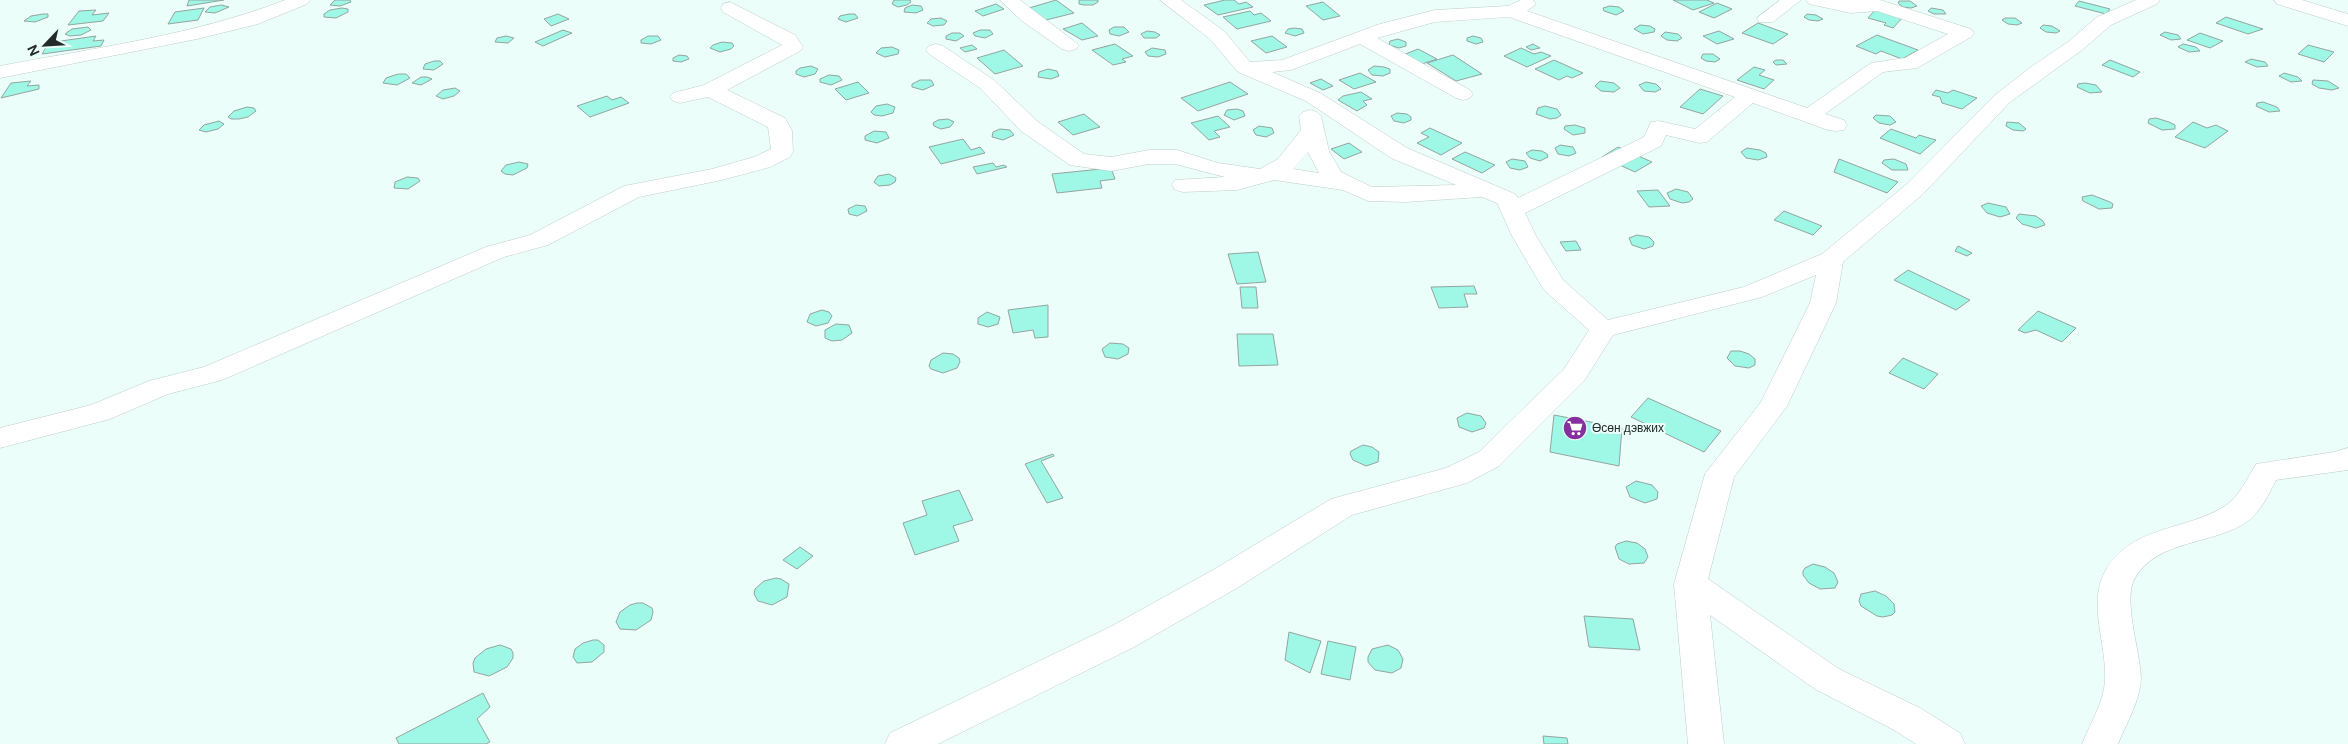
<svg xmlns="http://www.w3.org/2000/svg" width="2348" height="744" viewBox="0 0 2348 744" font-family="'DM Sans',sans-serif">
<rect width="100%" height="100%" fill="#ecfefa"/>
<!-- building -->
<path fill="#9ff7e6" stroke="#94a5a1" d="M189,0H224L187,6Z
M335,0H350L351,2L340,6L330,5Z
M894,0H910L911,2L907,5L898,7L892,4Z
M1056,0L1074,13L1046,20L1029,8Z
M1079,0H1098V2L1093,5H1084L1079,4Z
M1225,0H1234L1239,4L1246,2L1253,7L1218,15L1204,5Z
M1673,0H1707L1714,3L1693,10Z
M1899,1H1910L1917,6L1911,8L1903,7L1898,3Z
M2079,1L2110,9L2106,14L2075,6Z
M1323,2L1340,16L1323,20L1306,6Z
M1717,3L1732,9L1714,18L1699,12Z
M996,4L1004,9L983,16L975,11Z
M221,5L229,7L215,13L205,12L210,7Z
M912,5L921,6L923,10L916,13L904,12L905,8Z
M1610,6L1619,7L1624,11L1616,15L1604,11L1603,8Z
M204,8L198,20L168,24L175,12Z
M342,8L348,9V12L336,18L324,17V14L330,10Z
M1931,8L1943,10L1946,14H1934L1928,11Z
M96,10L92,15L109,13L103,21L68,25L79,11Z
M1875,10L1903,17L1893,28L1884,25L1886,23L1868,18Z
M1250,11L1254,15L1261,13L1271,21L1237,29L1223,17Z
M43,14H48V17L35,22L24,21L31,16Z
M558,14L569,19L551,26L544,19Z
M849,14H855L858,18L846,22L838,19L840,16Z
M1807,14L1816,15L1823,19L1818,21L1809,20L1804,17Z
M2226,17L2263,29L2248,34L2216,23Z
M941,18L947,21L944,25L933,26L927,23L931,19Z
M2005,18H2015L2022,23L2017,25L2008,24L2002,20Z
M1082,23L1098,36L1082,40L1063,29Z
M1758,23L1788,34L1773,44L1742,33Z
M1640,25L1650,26L1655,29L1654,32L1643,34L1634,29Z
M2043,25L2052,26L2060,31L2056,33L2046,32L2040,28Z
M88,27L91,30L81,35L70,36L65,34L72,29Z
M1114,27H1124L1129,32L1119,36L1110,34L1109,30Z
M1294,28L1302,29L1304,33L1295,36L1285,33L1288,29Z
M563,30L572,33L543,46L535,42Z
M980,30H990L993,34L985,38L975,36L973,33Z
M1147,31L1155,32L1160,35L1156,38H1144L1141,34Z
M1719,31L1734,39L1717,44L1703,36Z
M1665,32L1678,34L1682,38L1677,41L1667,40L1661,36Z
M2165,32L2178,35L2181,39L2171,40L2160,35Z
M952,33H960L964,36L956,41L946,39V36Z
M2200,33L2223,41L2210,48L2187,40Z
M1877,35L1918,50L1902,59L1881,51L1876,54L1856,46Z
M96,36L93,41L104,40L101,46L42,54L48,44L54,42Z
M506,36L514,38L508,43L495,42L497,38Z
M648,36H658L661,40L651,44L641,43V40Z
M1272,36L1287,47L1266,53L1251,41Z
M1473,36L1481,38L1483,42L1476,44L1467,41V38Z
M1398,39L1406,42V46L1399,48L1389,45L1390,41Z
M722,42L732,43L734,46L731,49L720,52L710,48L713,45Z
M1115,44L1133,56L1122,59L1126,62L1113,65L1092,50Z
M1533,44L1540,48L1531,50L1526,47Z
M2183,44L2196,47L2200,51L2189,52L2178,47Z
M972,45L977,49L965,52L960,48Z
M2308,45L2334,52L2324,62L2298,54Z
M892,47L899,50L898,54L885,57L876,53L881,48Z
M1152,48L1165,50L1166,54L1158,57L1148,56L1145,52Z
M1521,48L1534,54L1541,52L1551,56L1527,67L1504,56Z
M1418,49L1437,59L1422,64L1403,55Z
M1004,50L1023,66L995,74L977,58Z
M1703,54H1713L1720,59L1715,62L1706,61L1701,58Z
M679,55L687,56L689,59L681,62L673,61V58Z
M1453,55L1482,74L1456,81L1427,63Z
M2251,59L2265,62L2268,66L2257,67L2245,62Z
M1554,60L1583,73L1572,78L1567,76L1559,80L1535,69Z
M1776,60H1783L1787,64L1776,65L1773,62Z
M2110,60L2140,72L2133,77L2102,65Z
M434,61H440L443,64L434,70L423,69L425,64Z
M811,66L818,69L815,74L804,77L796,74V71L800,68Z
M1374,66L1384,67L1390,69V73L1383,76L1372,75L1368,70Z
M1754,67L1765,70L1759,75L1774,80L1764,89L1737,80Z
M1048,69L1057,71L1059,76L1051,79L1038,77L1039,72Z
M1360,73L1376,82L1354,89L1339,80Z
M2284,73L2298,77L2302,81L2291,82L2279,76Z
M398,74H406L410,78L397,85L383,83L386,78Z
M829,75L839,76L842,80L831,85L820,82V79Z
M421,77H427L432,79L421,85L412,83Z
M1321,79L1333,86L1323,90L1310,83Z
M920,80H931L934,85L923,90L912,87V84Z
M2313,80L2328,81L2339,88L2332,90L2319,88L2312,84Z
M31,81L27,86L39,85V89L1,98L11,83Z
M1600,81L1614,83L1620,88L1614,92L1601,91L1595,86Z
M858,82L869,93L846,100L835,89Z
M1230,82L1248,94L1198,111L1181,98Z
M1646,82L1656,84L1661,89L1655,92L1644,91L1639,85Z
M2085,83L2096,85L2102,92L2090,93L2077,87L2078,84Z
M455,88L460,91L454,96L443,99L436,96L443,90Z
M1700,89L1723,96L1703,114L1680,107Z
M1936,90L1948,93L1953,90L1977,98L1962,109L1942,103L1940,97L1932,95Z
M1361,92L1372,99L1363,101L1367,105L1357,111L1338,100L1343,96Z
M607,96L612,100L621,97L629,103L590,117L577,106Z
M2263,102L2277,107L2280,111L2269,112L2256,106L2257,103Z
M887,104L895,107L893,113L882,116L874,115L871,112L876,106Z
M1545,106L1557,109L1561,115L1557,118L1550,119L1536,114L1538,108Z
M247,107L254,108L256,111L248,117L239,119H231L228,117L234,111Z
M1237,109L1243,111L1245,116L1234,120L1224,115L1227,110Z
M1397,113L1407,114L1411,117V120L1404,123L1394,121L1391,116Z
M1084,114L1100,127L1073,135L1058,122Z
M1876,115L1890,116L1896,122L1890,125L1879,123L1873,118Z
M1218,116L1230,127L1214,131L1220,137L1209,140L1191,123Z
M2156,118L2169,122L2175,125V129L2162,130L2148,123L2149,119Z
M948,119L954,122L950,127L941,129L934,126L933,123L938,120Z
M219,121L224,124L218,129L206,132L199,130L204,125Z
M2007,122L2019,123L2026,129L2023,131L2013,130L2006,126Z
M2193,122L2207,128L2216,125L2228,131L2205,148L2175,137Z
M1575,125L1585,128V133L1573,135L1564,129L1565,126Z
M1259,126L1272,128L1274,133L1266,137L1256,135L1253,130Z
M1430,128L1462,143L1441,155L1417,143L1429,137L1421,133Z
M1000,129L1010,130L1014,135L1003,140L992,137L993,132Z
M1891,129L1916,138L1919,135L1936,140L1920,154L1880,138Z
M874,131L886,132L889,138L877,143L865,140V136Z
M963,139L971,150L980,147L985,153L941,164L929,147Z
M1349,143L1362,152L1344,159L1331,149Z
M1560,145L1573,147L1576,153L1569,156L1558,154L1555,148Z
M1618,147L1652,162L1635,172L1602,157Z
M1747,148L1760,150L1766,153L1767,157L1758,160L1746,158L1741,152Z
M1532,150L1542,151L1547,154L1548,157L1540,161L1530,158L1526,153Z
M1465,152L1495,165L1482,173L1452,159Z
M1512,159L1525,161L1528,167L1520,170L1510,168L1506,162Z
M1839,159L1898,182L1887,193L1834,172Z
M1894,159L1906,164L1908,170H1892L1882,163L1884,160Z
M519,162L528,164L527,168L513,175L505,174L501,171L506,165Z
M993,163L996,167L1004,165L1007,167L977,174L973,167Z
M1111,168L1115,179L1100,181L1102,188L1057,193L1052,174Z
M889,174L896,178L895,182L890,185L879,186L874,182L878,176Z
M407,177L418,178L420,181L408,189L394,188L395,182Z
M1676,189L1688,192L1693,199L1689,202L1682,203L1670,199L1667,193Z
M1658,190L1670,206L1649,207L1637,191Z
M2092,195L2110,202L2113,204L2112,208L2099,209L2083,201L2082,197Z
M1988,203L2006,207L2010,214L2000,217L1987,213L1981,206Z
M856,205L865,206L867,211L857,216L849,214L848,209Z
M1784,211L1822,226L1813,235L1774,220Z
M2019,214L2036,216L2043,221L2045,225L2036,228L2022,224L2016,218Z
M1637,235L1649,237L1654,242L1653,246L1644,249L1632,245L1629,238Z
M1576,241L1581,250L1566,251L1560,242Z
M1958,246L1972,253L1967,256L1955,251Z
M1258,252L1266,282L1237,284L1228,254Z
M1908,270L1970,300L1956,310L1894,280Z
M1474,286L1477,294H1464L1468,307L1439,308L1431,287Z
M1240,287H1256L1258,308H1242Z
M1048,305V337L1035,338L1033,330L1013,333L1008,310Z
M822,310L829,312L832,316L828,323L816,326L807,322L810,314Z
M2038,311L2076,328L2062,342L2036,330L2025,333L2018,330Z
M987,312L1000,317L998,324L988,327L978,324V318Z
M836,324L849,325L852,333L842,340L832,341L825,338V330Z
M1237,334H1273L1278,365L1239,366Z
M1110,343L1123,344L1129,348L1128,354L1118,359L1105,357L1102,349Z
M1731,351H1740L1749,354L1755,359V365L1749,368L1735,366L1727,358Z
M943,353L953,354L959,358L960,362L957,368L943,373L931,369L929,366L931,360Z
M1903,358L1938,374L1924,389L1889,373Z
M1648,398L1721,431L1704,452L1631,417Z
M1467,413L1481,416L1486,423L1484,428L1472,432L1459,427L1457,418Z
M1554,415L1622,428L1619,466L1550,452Z
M1363,445L1372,447L1379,452L1378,462L1366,466L1353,460L1350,454L1351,451Z
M1053,454L1054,456L1041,461L1063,498L1047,503L1025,464Z
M1636,481L1652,485L1658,492L1657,499L1645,503L1630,497L1626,487Z
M959,490L973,520L953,526L959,541L915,555L903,523L927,515L922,501Z
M1626,541L1637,543L1645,549L1648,557L1644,563L1629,564L1619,559L1615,547L1617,544Z
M800,547L813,556L797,569L783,560Z
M1813,564L1825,567L1834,573L1838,582L1835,588L1820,589L1809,583L1803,575V571L1805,568Z
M776,578L781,579L789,584L787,597L772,605L758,601L754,594L755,589L764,581Z
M1875,591L1886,596L1894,604L1895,612L1892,615L1883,617L1877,616L1861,606L1859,601L1861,594Z
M637,603H643L652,608L653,612L651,620L636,630L620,629L616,622L620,612L630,605Z
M1584,616L1633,619L1640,650L1589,647Z
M1289,632L1321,641L1310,673L1285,660Z
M593,640H598L604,645V652L592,662L577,663L573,657L575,649L583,643Z
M1328,641L1356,647L1350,680L1321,674Z
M500,645L511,649L513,653V658L507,667L489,676L474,672L473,663L475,658L486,649Z
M1388,645L1398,650L1403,659L1401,668L1392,673L1375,670L1368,662V657L1372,649Z
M483,693L490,707L477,719L490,742L486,744H399L396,738Z
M1543,736L1567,738L1568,744H1544Z"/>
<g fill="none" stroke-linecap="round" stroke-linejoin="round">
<!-- minor casing -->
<g stroke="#bcceca" stroke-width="1">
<path id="minor" d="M285,0H310L307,4L258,24L197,39L0,78V66C94,48 196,35 285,0Z
M1000,0H1020L1079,45L1076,49L1069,51L1062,49L1022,21Z
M1160,0H1181L1224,31L1250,62L1282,60L1380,24L1435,10L1508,6L1521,0H1533L1536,4L1527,11L1807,108L1871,63L1905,58L1948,34L1877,11L1851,13L1809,4L1806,0H1880L1971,29L1974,33L1971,37L1917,68L1883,72L1825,114L1844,120L1847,125L1844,130L1836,131L1828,130L1753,103L1707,142L1699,143L1666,135L1661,146L1525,213L1536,236L1563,280L1608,320L1744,287L1822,254L1907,184L1995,95L2031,67L2068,42L2097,17L2136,0H2160L2157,4L2111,25L2082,50L2009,103L1923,194L1843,262L1836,303L1787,406L1734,477L1708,579L1839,669L1920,708L1960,733L1965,744H1916L1894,730L1815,689L1710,615L1724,744H1688L1674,584L1705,474L1761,402L1810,303L1816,275L1762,297L1613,335L1584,381L1499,466L1467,483L1352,515L1237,588L1134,647L938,744H885L890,733L1110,627L1213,570L1331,499L1446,468L1479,452L1564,369L1589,330L1544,290L1512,236L1497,203L1482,197L1405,202L1368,201L1343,190L1274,180L1237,190L1183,192L1175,190L1172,185L1175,180L1225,177L1175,164H1149L1111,171L1070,165L1021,131L980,88L929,54L926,50L929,46L936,44L943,46L994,80L1037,121L1084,154L1111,157L1149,150H1177L1218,163L1260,169L1278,159L1301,130L1299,116L1303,112L1310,110L1317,112L1321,116L1329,151L1341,172L1372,187L1456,185L1391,158L1306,101L1238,72L1210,39ZM1509,17L1735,97L1695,129L1659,121L1651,122L1644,137L1518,198L1515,194L1407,148L1320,93L1272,72L1291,70L1360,44L1456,98L1463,100L1470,98L1473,94L1470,90L1377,38L1435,22ZM1308,152L1319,173L1293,169Z
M1780,0H1801L1773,22H1759L1757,18Z
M2274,0H2302L2348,14V26L2277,4Z
M730,2L795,35L803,47L800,51L727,90L785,118L792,131L793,152L790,157L770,167L722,180L639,197L548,245L504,257L222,380L168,394L110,419L0,448V428L91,405L149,381L204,367L486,247L530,235L624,186L712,169L754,157L771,149L768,127L708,97L680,103L673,101L670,97L673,93L704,85L782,45L723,12L721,8L723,4Z
M2348,448V470L2276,480C2269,494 2261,511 2248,521C2215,545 2157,539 2135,578C2122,599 2141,654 2141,679C2140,701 2126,724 2118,744H2082C2090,724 2104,702 2105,680C2107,644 2086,601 2107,568C2134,525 2186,531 2225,506C2239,497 2248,477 2256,464L2334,452Z"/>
</g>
<!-- minor -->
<use href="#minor" fill="#fff" fill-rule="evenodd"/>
</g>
<!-- icons -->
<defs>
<g id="supermarket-disc" transform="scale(1.25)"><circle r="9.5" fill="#85309e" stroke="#ecfefa"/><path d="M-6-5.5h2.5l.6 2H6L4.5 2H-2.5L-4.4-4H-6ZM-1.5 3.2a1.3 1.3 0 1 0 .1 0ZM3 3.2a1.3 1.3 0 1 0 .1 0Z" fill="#fff"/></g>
</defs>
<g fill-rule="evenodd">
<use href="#supermarket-disc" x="1575" y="428"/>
</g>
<g text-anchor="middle" stroke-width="4" stroke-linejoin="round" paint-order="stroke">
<!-- poi labels -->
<g font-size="12" fill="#242b2a" stroke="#ecfefa" text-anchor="start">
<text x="1592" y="432">Өсөн дэвжих</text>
</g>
</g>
<!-- north arrow -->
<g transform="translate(45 45) rotate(245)" stroke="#ecfefa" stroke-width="4" paint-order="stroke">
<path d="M0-4L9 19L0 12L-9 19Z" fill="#242b2a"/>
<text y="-8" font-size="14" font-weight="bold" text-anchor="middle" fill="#242b2a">N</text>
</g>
</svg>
